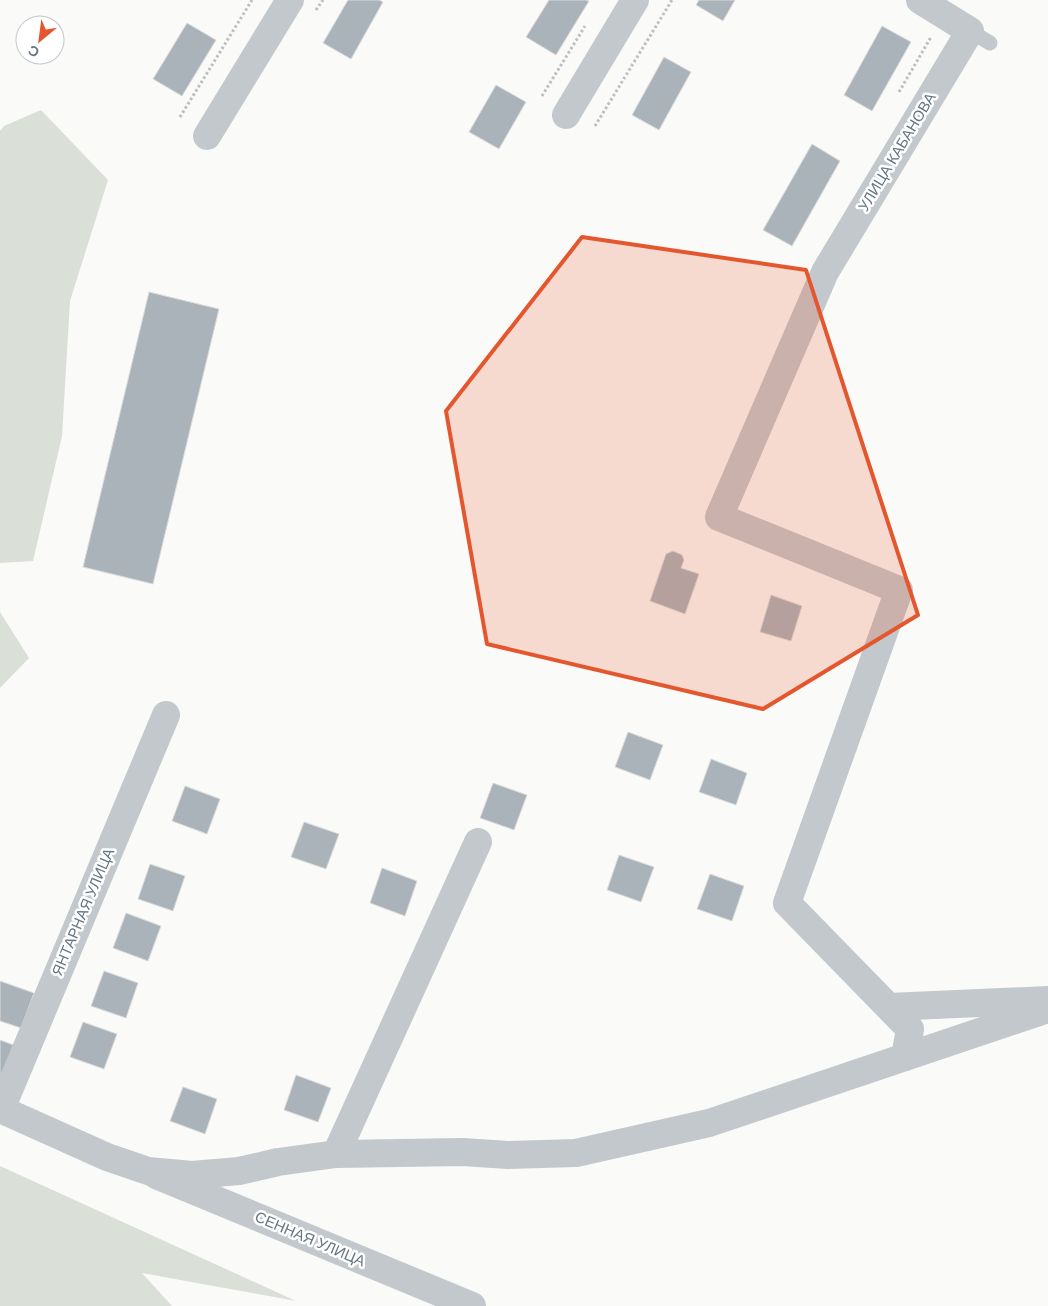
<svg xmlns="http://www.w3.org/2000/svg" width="1048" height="1306" viewBox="0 0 1048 1306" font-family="'DM Sans',sans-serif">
<rect width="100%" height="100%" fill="#fafaf8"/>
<!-- green -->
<path fill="#dadfd7" d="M41,110L108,180L70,301L62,436L33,561L0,563V131L4,126Z
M0,612L29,658L0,688Z
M0,1166L296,1301L142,1273L172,1306H0Z"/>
<!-- building -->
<path fill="#aab3b9" stroke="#dcdcda" d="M348,0H379L383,2L351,59L323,43Z
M549,0H586L589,1L556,55L526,37Z
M699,0H735L723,21L696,5Z
M187,23L216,40L182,96L153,79Z
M882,26L911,42L872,111L844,95Z
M664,57L691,72L659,130L632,115Z
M496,85L526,102L499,149L469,132Z
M812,144L840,161L792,246L763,230Z
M149,292L219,309L153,584L83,567Z
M673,551L682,555L684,560L681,568L699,574L685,614L650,601L666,554Z
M771,595L802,606L791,641L760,632Z
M628,732L663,745L650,780L615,767Z
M711,759L747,773L736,805L699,792Z
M493,783L527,795L514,830L480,818Z
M185,786L220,799L207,834L172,821Z
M304,822L339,834L326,869L291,857Z
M619,855L654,867L641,902L607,890Z
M150,864L185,876L173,911L138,899Z
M382,868L417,881L405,916L370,903Z
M710,874L744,886L732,921L697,909Z
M126,913L161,926L148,961L113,948Z
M104,971L138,983L126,1018L91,1006Z
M0,981L34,993L21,1028L0,1021Z
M83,1022L117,1034L104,1069L70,1057Z
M0,1040L16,1046L0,1080Z
M296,1075L331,1088L318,1122L284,1110Z
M183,1087L217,1099L205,1134L170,1121Z"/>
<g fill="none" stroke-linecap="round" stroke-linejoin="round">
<!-- path -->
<path stroke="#bbbfc2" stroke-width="3" stroke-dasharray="2.5 2.5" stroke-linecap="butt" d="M316,10L323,0
M899,92L931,37
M542,96L585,26
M180,117L252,0
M595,126L672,0"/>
<!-- service -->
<path stroke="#c3c8cc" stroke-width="15" d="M970,31L990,43"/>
<!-- minor -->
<path stroke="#c3c8cc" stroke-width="28" d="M566,115L635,0
M207,136L290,0
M889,1007L1048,1000
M905,1057L910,1029L787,903L899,590L719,517L825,272L970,31L920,0
M1,1109L166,715
M336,1154L478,842
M156,1175L472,1306"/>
<!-- tertiary -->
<path stroke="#c3c8cc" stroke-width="28" d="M0,1109L107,1157L148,1171L192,1175L239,1171L278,1162L336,1154L463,1152L508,1155L576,1153L709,1123L1048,1009"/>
</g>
<!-- marked area -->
<path fill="#e4572e" fill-opacity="0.2" stroke="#e4572e" stroke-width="4" stroke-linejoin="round" d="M582,237L806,270L918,615L763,709L487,644L446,411Z"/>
<g text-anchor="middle" stroke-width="5" stroke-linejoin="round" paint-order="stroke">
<!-- street labels -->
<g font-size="15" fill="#657683" stroke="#fff">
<text transform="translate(897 152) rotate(-59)" y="5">УЛИЦА КАБАНОВА</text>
<text transform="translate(83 912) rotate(-67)" y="5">ЯНТАРНАЯ УЛИЦА</text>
<text transform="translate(310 1239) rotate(23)" y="5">СЕННАЯ УЛИЦА</text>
</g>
</g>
<!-- north arrow -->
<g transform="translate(40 40) rotate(209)"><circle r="24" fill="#ffffff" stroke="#c1c8cd"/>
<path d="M0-4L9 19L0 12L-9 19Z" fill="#e4572e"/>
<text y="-8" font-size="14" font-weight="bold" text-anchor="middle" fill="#657683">С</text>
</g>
</svg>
